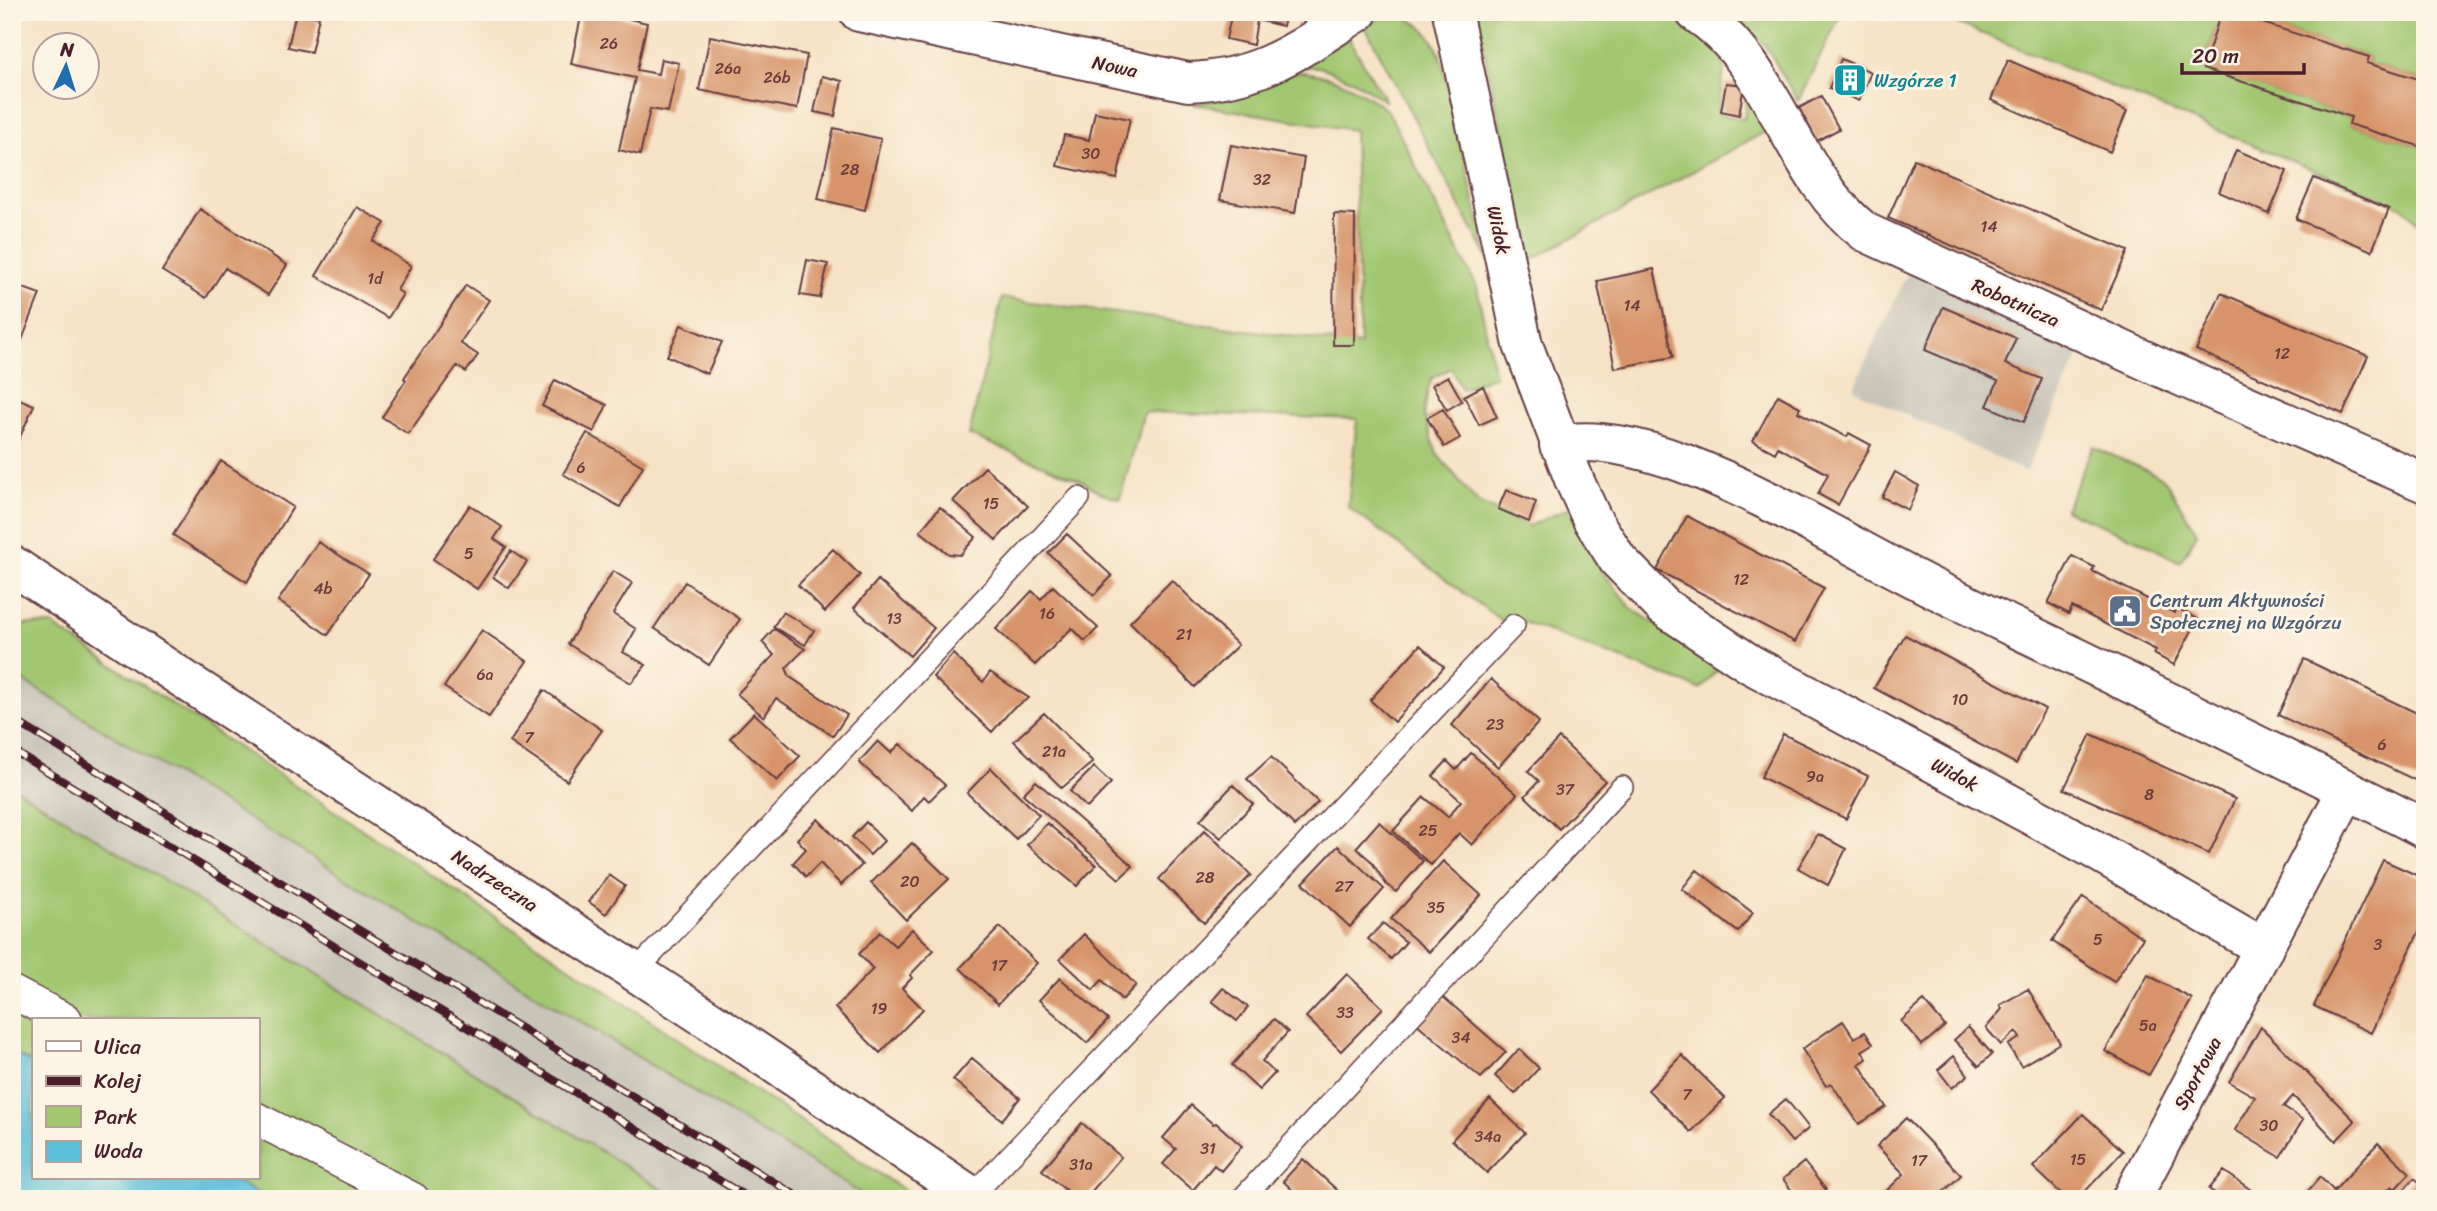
<svg xmlns="http://www.w3.org/2000/svg" width="2437" height="1211" viewBox="0 0 2437 1211" font-family="Sriracha,sans-serif">
<rect width="100%" height="100%" fill="#fcf5e5"/>
<filter id="ink" filterUnits="userSpaceOnUse"><feTurbulence type="fractalNoise" baseFrequency=".0143" numOctaves="2"/><feDisplacementMap in="SourceGraphic" scale="14" xChannelSelector="R" yChannelSelector="G"/><feConvolveMatrix kernelMatrix="1 2 1 2 8 2 1 2 1" color-interpolation-filters="sRGB"/></filter>
<filter id="wash" filterUnits="userSpaceOnUse"><feTurbulence type="fractalNoise" baseFrequency=".00686" numOctaves="4" result="noise"/><feDisplacementMap in="SourceGraphic" scale="28" xChannelSelector="R" yChannelSelector="G"/><feGaussianBlur stdDeviation="1.57" result="paint"/><feColorMatrix in="noise" values="0 0 0 0 0 0 0 0 0 0 0 0 0 0 0 0 0 1.4 0 .05"/><feComposite in="paint" operator="in"/></filter>
<g filter="url(#wash)">
<rect width="100%" height="100%" fill="#f6e2c6"/>
<!-- industrial -->
<path fill="#c8c4b8" d="M1908,272L2080,352L2026,472L1853,389Z
M12,674L253,823L870,1199H678L12,786Z"/>
<!-- green -->
<path fill="#a1c771" stroke="#76734e" stroke-width="2" d="M1476,12H1664L1681,17L1727,53L1717,114L1744,119L1748,82L1776,126L1529,261Z
M1730,12H1842L1798,101L1765,45Z
M1930,12H2221L2203,68L2351,117L2350,124L2425,148V231L2403,207Z
M2228,12H2425V81L2367,63L2369,57Z
M1401,16C1422,23 1431,34 1440,54L1488,259L1365,26L1382,18Z
M1347,35L1386,102L1356,82L1321,67H1294Z
M1292,71C1332,73 1356,87 1388,111L1477,287L1495,376L1462,389L1451,368L1432,378L1428,389L1424,415L1437,454L1478,503L1529,526L1569,508L1595,562L1631,608L1721,666L1700,689L1516,619L1502,621L1348,507L1357,419L1144,412L1120,499L1099,492L1082,481L969,435L1002,298L1360,345L1354,130L1193,104L1239,96Z
M2093,447L2160,476L2166,482L2197,533L2180,562L2138,540L2065,510Z
M12,624L52,625L554,956L917,1199H870L12,674Z
M12,786L678,1199H267L231,1178H257V1020H33V1064L12,1052Z"/>
<!-- water -->
<path fill="#5bbfd9" stroke="#526f82" stroke-width="2" d="M12,1052L33,1064V1178H231L267,1199H12Z"/>
<g id="blocks">
<!-- building -->
<path fill="#d7946a" d="M296,12L319,17L311,52L288,47Z
M582,12H599L647,23L637,70L658,74L661,59L679,63L668,112L650,109L640,155L619,150L635,78L571,64Z
M1232,12H1287L1283,26L1257,20L1253,45L1226,39Z
M2221,12H2228L2369,57L2367,63L2425,81V148L2349,124L2351,117L2203,69Z
M710,36L807,55L797,109L699,90Z
M1841,59L1871,72L1859,101L1829,88Z
M2008,60L2127,111L2110,152L1991,100Z
M822,76L842,81L835,116L814,112Z
M1726,83L1744,85L1739,115L1721,111Z
M1821,96L1839,129L1817,141L1799,108Z
M1095,112L1130,119L1117,179L1057,166L1064,135L1089,140Z
M834,128L881,139L865,210L818,199Z
M1231,145L1304,158L1295,213L1220,200Z
M2236,150L2287,171L2269,214L2219,192Z
M1914,159L2128,251L2101,310L1888,218Z
M2314,178L2389,209L2372,251L2296,219Z
M357,207L385,223L373,241L411,266L397,290L403,294L388,318L316,276Z
M200,209L287,265L268,295L225,268L206,298L162,271Z
M1334,214L1355,215L1354,345H1333Z
M807,260L828,264L820,298L800,295Z
M1654,269L1673,357L1615,368L1597,281Z
M12,284L40,294L18,350L12,348Z
M466,285L489,300L460,343L478,355L466,372L457,366L408,434L382,417L406,380L404,378Z
M2221,293L2368,356L2343,414L2196,350Z
M1943,307L2016,338L2005,364L2042,379L2024,422L1987,406L1998,381L1925,350Z
M681,325L722,342L707,374L667,356Z
M1448,376L1462,401L1447,410L1432,385Z
M555,380L607,405L594,432L542,406Z
M1483,386L1497,417L1479,425L1464,396Z
M1778,395L1800,407L1798,412L1847,437L1849,433L1871,445L1838,505L1818,494L1828,474L1778,447L1775,453L1753,441Z
M12,396L34,405L12,455Z
M1443,409L1460,438L1444,447L1427,418Z
M587,433L643,466L620,507L563,474Z
M221,461L293,507L247,582L173,535Z
M985,467L1028,506L996,540L953,501Z
M1895,472L1919,486L1908,510L1882,497Z
M1506,490L1536,502L1529,522L1498,509Z
M470,505L502,527L494,539L506,547L477,589L433,559Z
M940,507L976,537L960,555L949,554L920,531Z
M1687,516L1824,588L1795,642L1657,570Z
M1067,534L1112,576L1094,595L1048,553Z
M318,542L369,574L328,635L278,601Z
M833,549L860,575L825,612L798,585Z
M511,551L527,562L509,588L493,577Z
M2072,556L2094,567L2092,571L2175,613L2177,608L2198,619L2174,665L2154,654L2156,650L2072,607L2069,614L2048,603Z
M613,571L632,583L613,614L636,629L623,652L646,665L631,683L568,644Z
M878,580L934,628L910,656L854,608Z
M1172,580L1238,645L1195,687L1130,622Z
M685,582L740,619L709,665L654,628Z
M1053,586L1098,628L1085,641L1072,628L1035,665L996,629L1032,591L1041,599Z
M783,612L814,630L805,645L773,627Z
M774,629L805,649L786,668L790,677L847,715L833,736L776,698L764,717L737,694L774,655L762,642Z
M482,630L527,661L489,717L444,687Z
M1905,635L2045,709L2016,764L1874,688Z
M1420,645L1444,667L1394,722L1370,700Z
M953,654L983,682L990,672L1029,698L1012,709L992,732L933,677Z
M2304,659L2425,717V770L2419,782L2278,715Z
M1491,679L1539,722L1498,767L1452,725Z
M544,690L602,730L567,781L510,742Z
M754,713L800,756L777,781L730,738Z
M1044,713L1093,762L1062,788L1014,741Z
M1783,734L1868,776L1846,819L1761,777Z
M2091,734L2235,799L2209,854L2064,789Z
M1559,738L1605,781L1559,829L1525,796L1539,781L1528,771Z
M878,741L891,753L900,744L945,785L929,801L924,796L912,811L859,762Z
M1471,753L1517,794L1472,845L1459,833L1431,865L1393,831L1424,797L1448,817L1461,801L1433,776L1447,761L1456,770Z
M1271,757L1318,802L1295,826L1247,779Z
M1094,767L1111,783L1087,808L1070,791Z
M991,768L1039,815L1016,839L967,793Z
M1036,781L1133,866L1119,879L1023,794Z
M1233,785L1253,804L1221,838L1200,820Z
M818,819L862,865L841,885L820,863L806,877L793,863L806,849L797,839Z
M866,822L884,841L870,855L852,837Z
M1379,822L1423,861L1396,892L1386,884L1371,861L1356,848Z
M1047,823L1096,865L1077,886L1027,845Z
M1205,830L1251,875L1204,923L1159,879Z
M1818,834L1846,849L1828,885L1798,868Z
M912,843L949,879L906,920L871,883Z
M1338,846L1384,889L1350,927L1303,883Z
M2383,860L2425,879V919L2371,1033L2314,1006Z
M1443,861L1481,895L1429,952L1391,919Z
M1697,870L1753,913L1738,932L1682,889Z
M609,875L625,886L606,914L589,902Z
M2083,897L2143,938L2114,982L2052,941Z
M1383,923L1406,942L1391,959L1368,939Z
M1000,927L1037,963L998,1004L960,968Z
M912,929L934,950L910,975L912,978L902,988L923,1009L880,1053L835,1008L873,969L859,954L880,932L895,946Z
M1084,934L1136,985L1122,1000L1102,980L1093,990L1060,959Z
M1347,974L1383,1008L1341,1051L1306,1017Z
M2148,975L2192,999L2149,1075L2105,1051Z
M1060,978L1108,1020L1087,1043L1039,1000Z
M1223,988L1248,1007L1237,1021L1212,1001Z
M2028,989L2060,1043L2021,1066L2008,1045L2020,1038L2016,1031L2001,1045L1986,1028L2002,1009L2000,1005Z
M1442,996L1506,1052L1481,1078L1416,1023Z
M1924,1001L1945,1026L1922,1045L1901,1021Z
M1274,1019L1288,1032L1262,1061L1275,1073L1259,1090L1232,1065Z
M1843,1021L1854,1038L1865,1032L1873,1044L1862,1051L1867,1059L1859,1064L1886,1107L1859,1124L1831,1083L1826,1086L1802,1049Z
M1968,1027L1992,1054L1979,1066L1954,1040Z
M2261,1027L2355,1121L2336,1141L2293,1096L2283,1107L2303,1120L2280,1157L2235,1130L2255,1097L2229,1082Z
M1519,1049L1539,1068L1515,1094L1495,1076Z
M1682,1055L1725,1098L1691,1132L1648,1090Z
M1954,1056L1968,1075L1952,1088L1938,1070Z
M972,1058L1020,1098L1002,1120L953,1080Z
M1490,1099L1525,1133L1487,1173L1452,1140Z
M1786,1099L1809,1128L1792,1142L1768,1114Z
M1191,1105L1213,1124L1216,1123L1242,1146L1221,1171L1214,1165L1193,1190L1163,1164L1176,1149L1163,1138Z
M2083,1114L2123,1151L2078,1199H2067L2033,1167Z
M1906,1118L1961,1175L1936,1199H1878L1904,1174L1877,1146Z
M1082,1123L1121,1157L1085,1199H1076L1042,1170Z
M2378,1143L2410,1173L2395,1189L2392,1186L2380,1199H2301L2320,1177L2334,1191Z
M1303,1159L1337,1190L1348,1199H1302L1283,1181Z
M1804,1162L1826,1190L1816,1199H1798L1783,1179Z
M2224,1171L2264,1199H2223L2209,1189Z
M2414,1178L2425,1186V1199H2396Z"/>
</g>
</g>
<g filter="url(#ink)">
<use href="#blocks" fill-opacity="0" stroke="#643c42" stroke-width="2"/>
<g fill="none" stroke-linecap="round" stroke-linejoin="round">
<!-- service casing -->
<g stroke="#643c42" stroke-width="24">
<path id="service" d="M635,972L1079,498
M972,1196L1514,625
M1242,1199L1622,787"/>
</g>
<!-- pedestrian casing -->
<g stroke="#643c42" stroke-width="35">
<path id="pedestrian" d="M12,992L66,1020
M257,1119L413,1199"/>
</g>
<!-- minor casing -->
<g stroke="#643c42" stroke-width="42">
<path id="minor" d="M859,12L1188,82C1263,79 1297,50 1358,12
M1452,12L1523,345L1575,482L1592,519L1618,560L1664,607L1750,664L2090,847L2264,948
M1695,12C1777,65 1790,174 1865,232L2164,369L2425,483
M1559,445C1596,436 1648,450 1683,463C1778,499 1863,555 1953,598C2111,674 2269,749 2425,829
M12,565L194,686L720,1027L976,1199
M2131,1199L2347,790"/>
</g>
<!-- service -->
<use href="#service" stroke="#fff" stroke-width="21"/>
<!-- pedestrian -->
<use href="#pedestrian" stroke="#fff" stroke-width="32"/>
<!-- minor -->
<use href="#minor" stroke="#fff" stroke-width="38"/>
<!-- rail casing -->
<g stroke="#4a1f2b" stroke-width="8">
<path id="rail" d="M12,719L802,1199
M12,750L750,1199"/>
</g>
<!-- rail -->
<use href="#rail" stroke="#fcf5e5" stroke-width="5" stroke-dasharray="16" stroke-linecap="butt"/>
</g>
</g>
<!-- icons -->
<defs>
<g id="building-square" transform="scale(1.75)"><rect x="-9" y="-9" width="18" height="18" rx="4" fill="#0f9aa8" stroke="#fcf5e5"/><path d="M-4-6H4V6H1V3H-1V6H-4ZM-2.5-4.3h1.7v1.8h-1.7ZM.8-4.3h1.7v1.8H.8ZM-2.5-1h1.7V.8h-1.7ZM.8-1h1.7V.8H.8Z" fill="#fff"/></g>
<g id="civic-square" transform="scale(1.75)"><rect x="-9" y="-9" width="18" height="18" rx="4" fill="#5c6f8a" stroke="#fcf5e5"/><path d="M-.6-6.5H3V-4.5H.6V-3L4-1V1h2V6H-6V1h2V-1L-.6-3ZM-1.2 2.5V6h2.4V2.5Z" fill="#fff"/></g>
</defs>
<g fill-rule="evenodd">
<use href="#building-square" x="1850" y="80"/>
<use href="#civic-square" x="2125" y="611"/>
</g>
<g text-anchor="middle" stroke-width="6" stroke-linejoin="round" paint-order="stroke">
<!-- number labels -->
<g font-size="16" fill="#6d3c3b">
<text x="609" y="49">26</text>
<text x="728" y="74">26a</text>
<text x="777" y="83">26b</text>
<text x="1091" y="159">30</text>
<text x="850" y="175">28</text>
<text x="1262" y="185">32</text>
<text x="1989" y="232">14</text>
<text x="375" y="284">1d</text>
<text x="1632" y="311">14</text>
<text x="2282" y="359">12</text>
<text x="581" y="473">6</text>
<text x="991" y="509">15</text>
<text x="469" y="559">5</text>
<text x="1741" y="585">12</text>
<text x="323" y="594">4b</text>
<text x="1047" y="619">16</text>
<text x="894" y="624">13</text>
<text x="1184" y="640">21</text>
<text x="485" y="680">6a</text>
<text x="1960" y="705">10</text>
<text x="1495" y="730">23</text>
<text x="529" y="743">7</text>
<text x="2382" y="750">6</text>
<text x="1054" y="757">21a</text>
<text x="1815" y="782">9a</text>
<text x="1565" y="795">37</text>
<text x="2149" y="800">8</text>
<text x="1428" y="836">25</text>
<text x="1205" y="883">28</text>
<text x="910" y="887">20</text>
<text x="1344" y="892">27</text>
<text x="1436" y="913">35</text>
<text x="2098" y="945">5</text>
<text x="2378" y="950">3</text>
<text x="999" y="971">17</text>
<text x="879" y="1014">19</text>
<text x="1345" y="1018">33</text>
<text x="2148" y="1031">5a</text>
<text x="1461" y="1043">34</text>
<text x="1687" y="1100">7</text>
<text x="2269" y="1131">30</text>
<text x="1488" y="1142">34a</text>
<text x="1208" y="1154">31</text>
<text x="2078" y="1165">15</text>
<text x="1919" y="1166">17</text>
<text x="1081" y="1170">31a</text>
</g>
<!-- street labels -->
<g font-size="19" fill="#4a1f2b" stroke="#fcf5e5">
<text transform="translate(1115 66) rotate(12)" y="7">Nowa</text>
<text transform="translate(1499 230) rotate(78)" y="7">Widok</text>
<text transform="translate(2016 302) rotate(24)" y="7">Robotnicza</text>
<text transform="translate(1955 774) rotate(28)" y="7">Widok</text>
<text transform="translate(495 880) rotate(33)" y="7">Nadrzeczna</text>
<text transform="translate(2197 1073) rotate(-62)" y="7">Sportowa</text>
</g>
<!-- culture labels -->
<g font-size="19" fill="#0d838f" stroke="#fcf5e5" text-anchor="start">
<text x="1874" y="87">Wzgórze 1</text>
</g>
<!-- service labels -->
<g font-size="19" fill="#4e5e75" stroke="#fcf5e5" text-anchor="start">
<text x="2150" y="607">Centrum Aktywności<tspan x="2150" dy="22">Społecznej na Wzgórzu</tspan></text>
</g>
</g>
<!-- margin -->
<rect width="2437" height="1211" fill="none" stroke="#fcf5e5" stroke-width="42"/>
<!-- legend -->
<rect x="32" y="1018" width="228" height="161" fill="#fcf5e5" stroke="#b59f9b" stroke-width="2"/>
<rect x="46" y="1041" width="35" height="10" fill="#ffffff" stroke="#b59f9b" stroke-width="2"/>
<text x="94" y="1054" font-size="21" fill="#4a1f2b">Ulica</text>
<rect x="46" y="1076" width="35" height="10" fill="#4a1f2b" stroke="#b59f9b" stroke-width="2"/>
<text x="94" y="1088" font-size="21" fill="#4a1f2b">Kolej</text>
<rect x="46" y="1106" width="35" height="21" fill="#a1c771" stroke="#b59f9b" stroke-width="2"/>
<text x="94" y="1124" font-size="21" fill="#4a1f2b">Park</text>
<rect x="46" y="1141" width="35" height="21" fill="#5bbfd9" stroke="#b59f9b" stroke-width="2"/>
<text x="94" y="1158" font-size="21" fill="#4a1f2b">Woda</text>
<!-- north arrow -->
<g transform="translate(66 66) rotate(4)"><circle r="33" fill="#fcf5e5" stroke="#b59f9b" stroke-width="2"/>
<path d="M0-5L12 26L0 18L-12 26Z" fill="#1f6fb2"/>
<text y="-10" font-size="19" font-weight="bold" text-anchor="middle" fill="#4a1f2b">N</text>
</g>
<!-- scale -->
<path d="M2182 63v10h122v-10" fill="none" stroke="#4a1f2b" stroke-width="3.5"/>
<text x="2192" y="63" font-size="21" fill="#4a1f2b" stroke="#fcf5e5" stroke-width="5" paint-order="stroke">20 m</text>
</svg>
